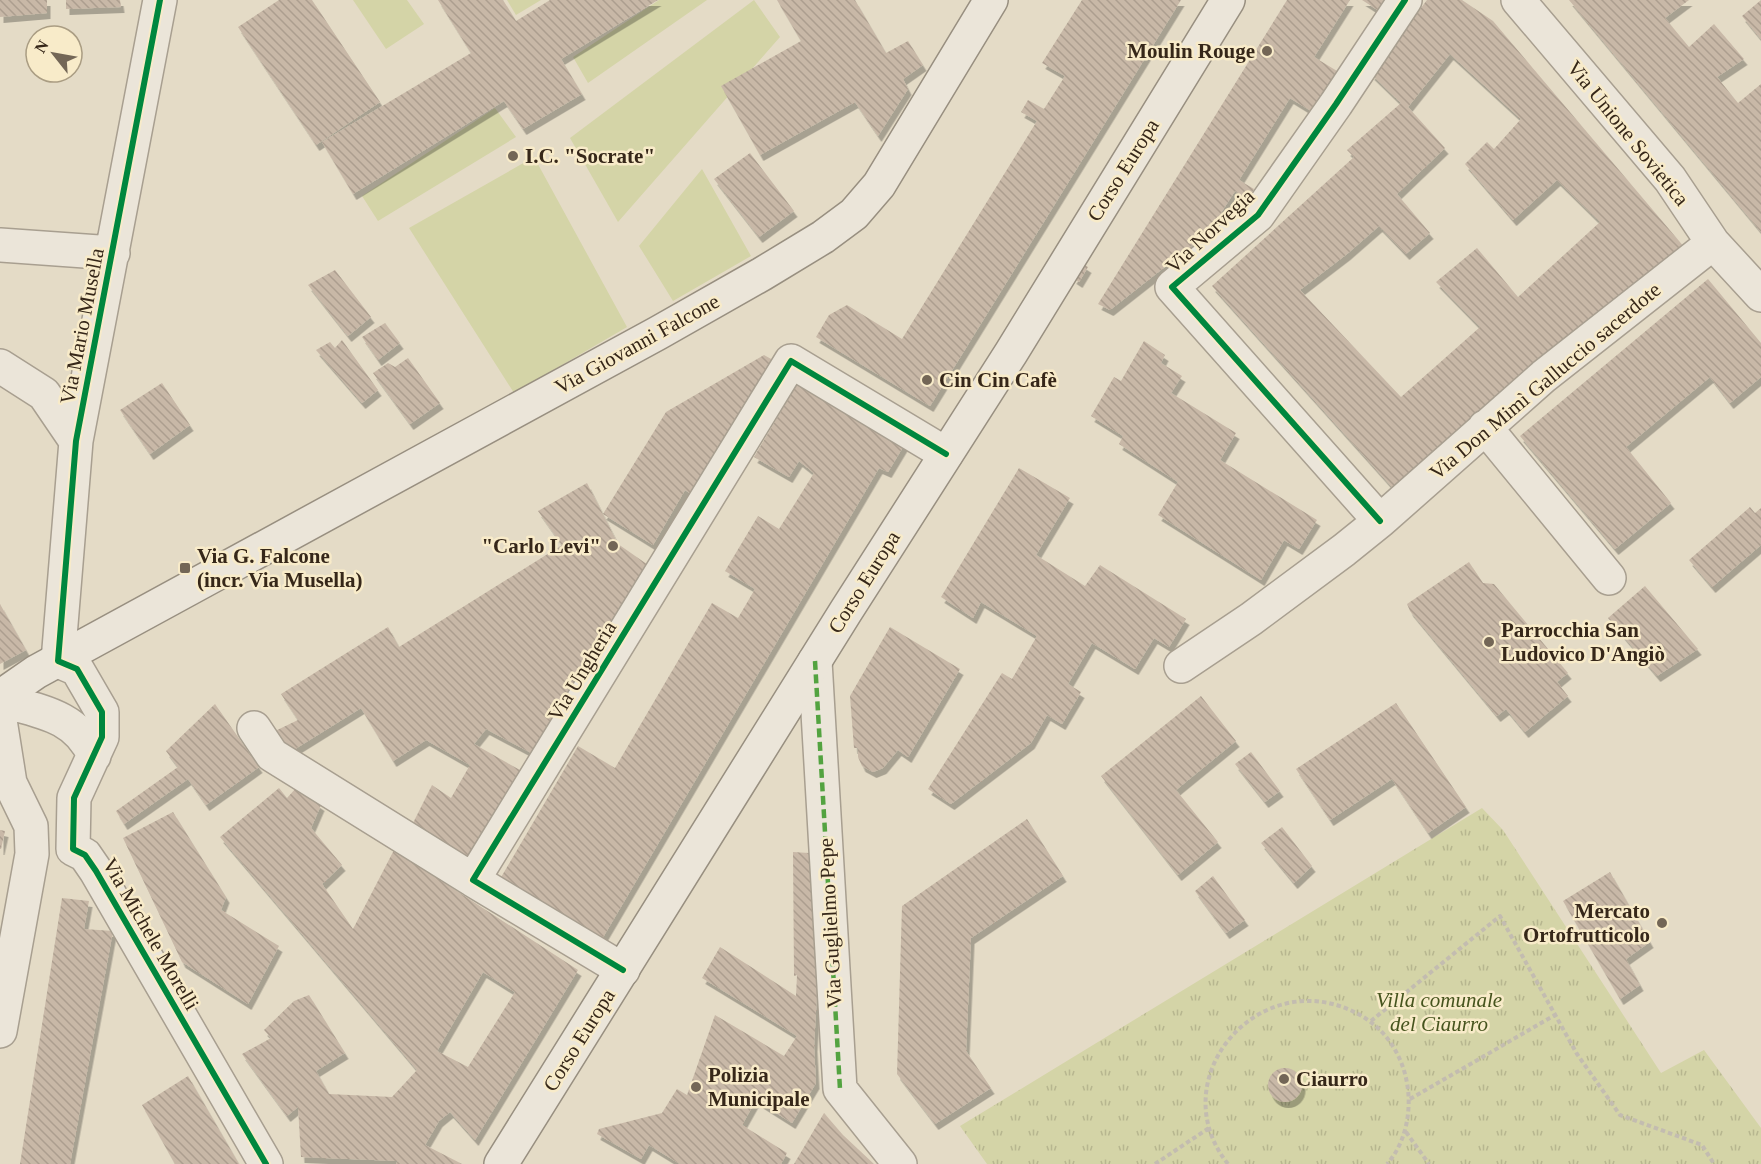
<svg xmlns="http://www.w3.org/2000/svg" width="1761" height="1164" viewBox="0 0 1761 1164" font-family="'Times New Roman',serif">
<defs>
<pattern id="park-tufts" width="24" height="20" patternUnits="userSpaceOnUse" patternTransform="scale(1.5)"><rect width="24" height="20" fill="#d4d4a7"/><path d="M3 7l-1-3M5 7V3M7 7l1-3M15 17l-1-3M17 17v-4M19 17l1-3" fill="none" stroke="#b7b68f"/></pattern>
<pattern id="building-back-hatch" width="6" height="6" patternUnits="userSpaceOnUse" patternTransform="scale(1.5)"><rect width="6" height="6" fill="#c8b8a7"/><path d="M-1 5l2 2M0 0l6 6M5-1l2 2" fill="none" stroke="#ac9e8f"/></pattern>
<filter id="shadow"><feDropShadow dx="3.5" dy="6" stdDeviation="0" flood-color="#0004"/></filter>
</defs>
<rect width="100%" height="100%" fill="#e4dbc6"/>
<!-- grass -->
<path fill="#d4d4a7" d="M353,0H407L424,24L386,49Z
M507,0H541L516,15Z
M659,0H707L588,83L573,57Z
M754,0L780,37L618,222L570,138Z
M495,108L516,137L378,221L362,196Z
M534,157L627,327L514,393L409,228Z
M702,169L751,256L673,301L639,246Z"/>
<!-- park -->
<path fill="url(#park-tufts)" d="M1482,808L1503,830L1661,1073L1704,1050L1761,1128V1164H987L960,1126Z"/>
<!-- building -->
<path fill="url(#building-back-hatch)" fill-rule="evenodd" filter="url(#shadow)" d="M0,0H47V13L0,17Z
M66,0H120L121,7L66,9Z
M279,0H312L380,102L316,145L238,27Z
M438,0H503L516,21L550,0H658L561,59L582,94L523,129L504,101L353,194L322,142L471,53Z
M777,0H855L886,53L908,41L923,65L903,79L908,89L878,136L855,102L760,155L721,86L801,41Z
M1082,0H1181L930,406L816,337L829,315L847,305L902,339L1037,121L1021,112L1028,100L1044,109L1065,76L1042,63Z
M1287,0H1350L1314,57L1342,74L1316,114L1290,98L1239,180L1254,189L1248,199L1235,191L1208,233L1110,310L1098,304Z
M1362,0H1386L1379,11Z
M1427,0H1462L1493,21L1685,248L1392,487L1212,286L1354,157L1347,150L1401,103L1371,74ZM1450,54L1521,119L1494,149L1487,142L1465,164L1513,220L1557,180L1600,222L1518,297L1477,248L1436,282L1480,327L1401,397L1300,290L1347,254L1379,226L1406,254L1430,233L1397,194L1445,148L1408,107Z
M1569,0H1689L1665,18L1689,47L1714,24L1744,59L1717,77L1738,103L1761,84V232Z
M1761,0V39L1742,16Z
M750,153L794,211L759,237L714,179Z
M1082,263L1088,267L1079,282L1073,278Z
M335,270L371,317L348,336L308,285Z
M1708,279L1761,343V377L1730,403L1710,377L1626,447L1671,503L1615,549L1520,436Z
M385,323L400,343L378,360L362,337Z
M342,340L378,390L362,403L316,350L330,342L335,348Z
M1144,341L1165,355L1161,363L1182,376L1171,393L1236,433L1220,460L1317,520L1299,549L1284,540L1261,580L1158,515L1178,482L1119,444L1123,436L1091,416L1114,377L1121,381Z
M764,355L782,365L700,499L685,490L653,545L603,514L666,412Z
M408,358L440,403L410,424L373,373L388,363L395,367Z
M803,374L909,437L888,472L879,468L602,939L500,879L578,746L615,768L712,603L738,618L755,589L725,571L758,516L779,529L814,473L799,461L789,477L754,457Z
M162,383L190,425L150,454L120,410Z
M1019,468L1070,498L1036,555L1085,586L1100,565L1186,619L1169,647L1154,638L1135,669L1092,643L1068,684L1081,692L1062,724L1047,715L1031,743L951,804L928,789L1002,673L1012,679L1037,636L981,602L973,618L941,597Z
M587,483L618,544L651,567L539,757L486,729L474,744L527,774L470,865L410,829L432,785L451,798L470,765L426,740L393,761L361,708L287,754L273,732L298,720L281,694L388,627L399,647L562,545L538,511Z
M1750,507L1755,513L1761,508V545L1712,587L1689,560Z
M1469,562L1483,583L1494,584L1568,673L1557,682L1568,696L1525,732L1506,709L1497,716L1410,611L1407,604Z
M1645,586L1698,649L1657,676L1608,618Z
M0,604L26,650L0,664Z
M890,627L960,669L908,757L898,750L883,768L873,772L862,766L858,757V748H854L850,696Z
M1201,696L1236,741L1176,790L1218,842L1178,875L1101,776Z
M1396,703L1466,807L1428,833L1392,779L1330,820L1296,769Z
M215,704L259,767L206,805L188,779L124,824L116,811L178,767L166,751Z
M1251,752L1280,791L1265,802L1235,764Z
M279,788L287,798L296,788L321,805L311,828L342,865L322,884L353,929L394,850L578,970L475,1140L450,1112L439,1121L425,1145L462,1164H396L398,1161L301,1157L298,1107L287,1116L242,1054L271,1038L264,1030L294,1001L309,995L345,1053L316,1071L329,1094L392,1097L417,1070L220,837ZM483,972L515,992L468,1067L437,1051Z
M173,812L226,897L221,910L279,946L248,1004L182,962L123,838Z
M1027,819L1063,876L971,938L966,1051L991,1088L935,1124L897,1074L902,906Z
M1282,827L1312,866L1294,883L1261,843Z
M0,830L5,831L1,849H0Z
M793,852L825,854L814,1046L816,1083L792,1123L756,1100L742,1125L787,1153L781,1164H680L649,1145L641,1159L597,1134L599,1129L662,1113L677,1089L687,1095L715,1015L784,1056L797,1036L702,978L720,947L796,996L797,975L794,976Z
M1610,872L1650,942L1626,959L1640,985L1620,999L1563,901Z
M1213,876L1245,920L1226,933L1195,891Z
M62,898L89,901L84,929L113,931L70,1164H20Z
M1268 1085a17 17 0 1 1 34 0a17 17 0 1 1-34 0Z
M188,1076L239,1164H175L142,1105Z
M824,1113L843,1135L874,1164H794Z"/>
<g fill="none" stroke-linecap="round" stroke-linejoin="round">
<!-- street casing -->
<g stroke="#a89f90" stroke-width="36">
<path id="street" d="M160,0L76,441L58,661L77,669L102,712V737L74,798L73,849L85,855L96,871L266,1164
M1518,0L1670,179L1713,243L1761,295
M0,245L113,253
M0,366L44,394L76,441
M1485,427L1609,578
M1380,521L1172,287L1258,215L1336,104L1405,0
M815,661L840,1089L900,1164
M1181,666L1251,619L1344,550L1380,521L1544,376L1713,243
M0,700C38,711 77,715 94,756
M0,720L10,783L31,826L32,854L0,1031
M254,728L272,755L473,880
M623,970L473,880L791,361L946,454"/>
</g>
<!-- secondary casing -->
<g stroke="#988f80" stroke-width="36">
<path id="secondary" d="M0,697L36,672L658,333L762,274L823,237L854,214L879,185L991,0
M501,1164L846,611L1011,353L1228,0"/>
</g>
<!-- path -->
<path stroke="#c3bcb0" stroke-width="4" stroke-dasharray="4.5 3" stroke-linecap="butt" d="M1371,1021L1500,916L1577,1054L1620,1115L1702,1145L1714,1164
M1410,1099L1555,1015
M1406,1132L1429,1164
M1155,1164L1209,1128
M1228,1164C1159,1078 1262,960 1360,1015C1385,1029 1402,1054 1407,1083C1412,1110 1406,1143 1387,1164"/>
<!-- street -->
<use href="#street" stroke="#ebe5d9" stroke-width="33"/>
<!-- secondary -->
<use href="#secondary" stroke="#ebe5d9" stroke-width="33"/>
<!-- quiet -->
<path stroke="#53a340" stroke-width="4.5" stroke-dasharray="9 4.5" stroke-linecap="butt" d="M815,661L840,1089"/>
<!-- cycleway casing -->
<g stroke="#f8ebc9" stroke-width="10">
<path id="cycleway" d="M160,0L76,441L58,661L77,669L102,712V737L74,798L73,849L85,855L96,871L266,1164
M1380,521L1172,287L1258,215L1336,104L1405,0
M623,970L473,880L791,361L946,454"/>
</g>
<!-- cycleway -->
<use href="#cycleway" stroke="#00873e" stroke-width="6"/>
</g>
<!-- markers -->
<g fill="#736656" stroke="#f8ebc9" stroke-width="2">
<circle cx="1267" cy="51" r="6"/>
<circle cx="513" cy="156" r="6"/>
<circle cx="927" cy="380" r="6"/>
<circle cx="613" cy="546" r="6"/>
<rect x="179" y="562" width="12" height="12" rx="3"/>
<circle cx="1489" cy="642" r="6"/>
<circle cx="1662" cy="923" r="6"/>
<circle cx="1284" cy="1079" r="6"/>
<circle cx="696" cy="1087" r="6"/>
</g>
<g text-anchor="middle" stroke-width="5" stroke-linejoin="round" paint-order="stroke">
<!-- poi labels -->
<g font-size="21" font-weight="bold" fill="#362719" stroke="#f8ebc9" text-anchor="start">
<text x="1255" y="58" text-anchor="end">Moulin Rouge</text>
<text x="525" y="163">I.C. "Socrate"</text>
<text x="939" y="387">Cin Cin Cafè</text>
<text x="601" y="553" text-anchor="end">"Carlo Levi"</text>
<text x="197" y="563">Via G. Falcone<tspan x="197" dy="24">(incr. Via Musella)</tspan></text>
<text x="1501" y="637">Parrocchia San<tspan x="1501" dy="24">Ludovico D'Angiò</tspan></text>
<text x="1650" y="918" text-anchor="end">Mercato<tspan x="1650" dy="24">Ortofrutticolo</tspan></text>
<text x="708" y="1082">Polizia<tspan x="708" dy="24">Municipale</tspan></text>
<text x="1296" y="1086">Ciaurro</text>
</g>
<!-- street labels -->
<g font-size="21" fill="#362719" stroke="#f8ebc9">
<text transform="translate(1628 133) rotate(51)" y="7">Via Unione Sovietica</text>
<text transform="translate(1123 170) rotate(-58)" y="7">Corso Europa</text>
<text transform="translate(1210 231) rotate(-43)" y="7">Via Norvegia</text>
<text transform="translate(82 326) rotate(-79)" y="7">Via Mario Musella</text>
<text transform="translate(637 344) rotate(-29)" y="7">Via Giovanni Falcone</text>
<text transform="translate(1545 381) rotate(-40)" y="7">Via Don Mimì Galluccio sacerdote</text>
<text transform="translate(864 582) rotate(-58)" y="7">Corso Europa</text>
<text transform="translate(582 671) rotate(-59)" y="7">Via Ungheria</text>
<text transform="translate(830 923) rotate(-93)" y="7">Via Guglielmo Pepe</text>
<text transform="translate(151 934) rotate(60)" y="7">Via Michele Morelli</text>
<text transform="translate(579 1040) rotate(-58)" y="7">Corso Europa</text>
</g>
<!-- park labels -->
<g font-size="21" font-style="italic" fill="#46541e" stroke="#f8ebc9">
<text x="1439" y="1007">Villa comunale<tspan x="1439" dy="24">del Ciaurro</tspan></text>
</g>
</g>
<!-- north arrow -->
<g transform="translate(54 54) rotate(301)"><circle r="28" fill="#f8ebc9" stroke="#aa9d83" stroke-width="1.5"/>
<path d="M0-4.5L10 22L0 15L-10 22Z" fill="#736656"/>
<text y="-9" font-size="16" font-weight="bold" text-anchor="middle" fill="#362719">N</text>
</g>
</svg>
